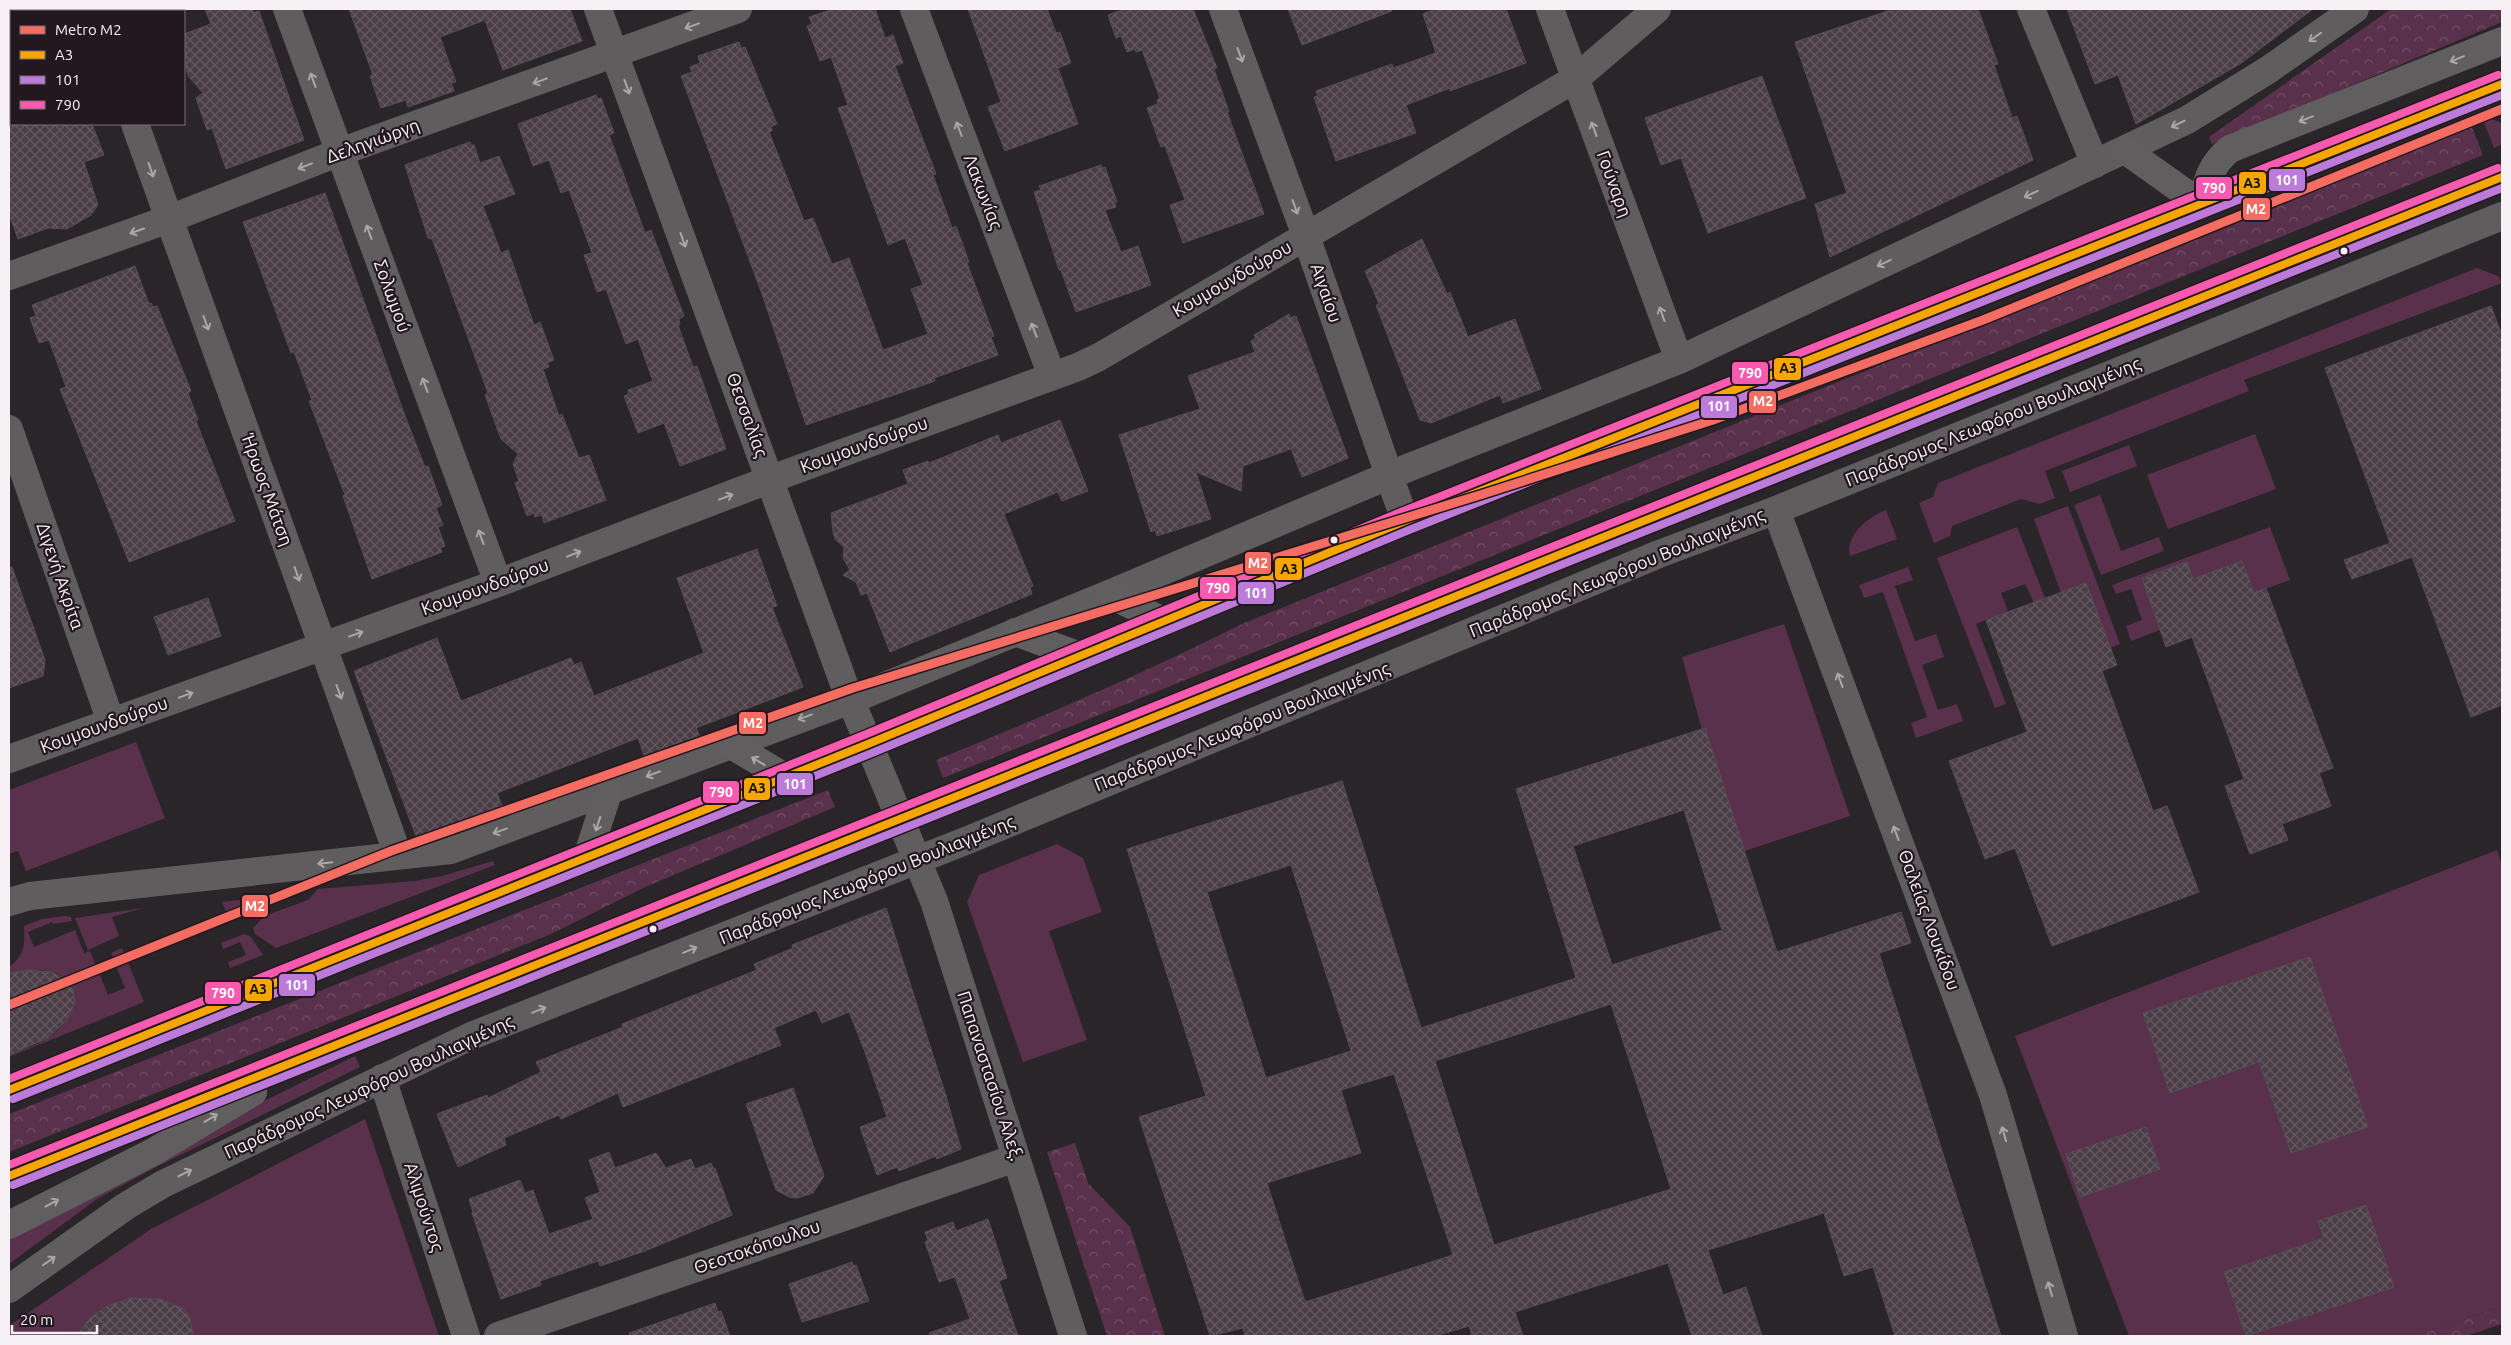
<svg xmlns="http://www.w3.org/2000/svg" width="2511" height="1345" viewBox="0 0 2511 1345" font-family="Ubuntu,sans-serif">
<defs>
<pattern id="forest-crowns" width="20" height="18" patternUnits="userSpaceOnUse" patternTransform="scale(1.25)"><rect width="20" height="18" fill="#59314c"/><path d="M2 6a3 3 0 1 1 6 0M12 15a3 3 0 1 1 6 0" fill="none" stroke="#724f66"/></pattern>
<pattern id="building-cross-hatch" width="8" height="8" patternUnits="userSpaceOnUse" patternTransform="scale(1.25)"><rect width="8" height="8" fill="#4b3e47"/><path d="M0 0l8 8M0 8l8-8" fill="none" stroke="#665a62"/></pattern>
</defs>
<rect width="100%" height="100%" fill="#2a2528"/>
<!-- grass -->
<path fill="#59314c" d="M2489,118L2502,123V144L2494,148L2483,120Z
M2477,268L2498,276L2502,283L2244,380L2249,391L2045,471L2055,498L2040,504L2021,499L1952,526L1950,536L1934,543L1919,503L1933,497L1938,483Z
M2255,434L2276,489L2168,529L2147,475Z
M2129,445L2137,466L2070,492L2062,471Z
M2100,495L2121,551L2159,537L2164,551L2101,575L2074,505Z
M2068,506L2120,644L2110,648L2061,593L2034,519Z
M1886,510L1897,539L1850,556C1845,535 1869,516 1886,510Z
M2017,527L2045,598L2034,603L2025,584L2001,593L2008,611L1976,624L2006,704L1995,708L1937,558Z
M2270,527L2290,580L2254,593L2242,561L2193,579L2186,562L2142,578L2160,630L2131,641L2126,626L2142,620L2131,589L2116,594L2112,585Z
M1908,567L1913,580L1895,586L1915,641L1936,634L1944,657L1922,665L1938,710L1957,704L1963,721L1916,738L1911,723L1927,717L1883,592L1864,598L1859,585Z
M1784,624L1850,816L1736,854L1682,657Z
M136,742L165,818L26,871L18,851L9,854V790Z
M1057,844L1083,858L1102,912L1049,931L1087,1040L1023,1062L967,902L979,875Z
M2497,850L2502,865V1306L2415,1336H2129L2015,1036Z
M493,861L495,865L276,948L255,934L253,928L264,916L308,900L318,889L415,881L442,876Z
M298,893L214,926L211,918L226,912L222,902Z
M143,908L112,917L119,936L88,950L75,918Z
M65,916L71,917L72,921L53,924L52,922L28,932L34,947L75,930L84,953L90,951L108,995L125,988L111,953L122,948L144,1002L9,1057V1055C21,1050 37,1046 48,1038C72,1023 91,981 51,972C37,968 22,971 9,973V967C25,956 25,944 24,926L42,919Z
M244,934L250,936L263,955L230,968L228,962L246,955L240,942L223,949L221,943Z
M355,1056L360,1067L160,1165L97,1199L9,1264V1232L139,1163Z
M365,1119L439,1336H9V1326L151,1229Z"/>
<!-- forest -->
<path fill="url(#forest-crowns)" d="M2391,9H2502V22L2212,144L2209,137Z
M2471,125L2483,155L943,778L936,760C1040,718 1142,674 1242,624Z
M828,790L835,807L645,887L551,934L9,1152V1114Z
M1075,1143L1088,1183L1130,1227L1165,1336H1107L1047,1152Z
M2502,1306V1324L2466,1336H2415Z"/>
<!-- building -->
<path fill="url(#building-cross-hatch)" stroke="#544f52" fill-rule="evenodd" d="M205,9H252L254,13L259,11L304,140L226,169L212,128L207,130L196,98L203,93L189,77L184,63V34L211,24Z
M349,9H570L582,41L503,70L485,20L440,37L456,82L451,83L454,91L408,107L406,100L381,108L370,76L373,75Z
M834,9H875L885,38L893,35L903,63L895,66L936,174L933,175L952,228L956,226L969,262L967,263L994,336L991,337L998,355L934,378L935,381L806,425L762,294L681,76L692,72L690,67L700,63L698,56L739,42L741,48L745,47L777,124L771,127L772,131L769,132L804,221L813,218L832,264L849,258L883,350L928,334L911,289L923,285L905,238L888,245L838,108L848,105L831,57L820,61L807,26L812,24L809,17Z
M968,9H1047L1056,33L1060,32L1071,63L1058,68L1078,124L1005,151L988,107L1001,102Z
M1125,9H1193L1217,68L1214,69L1229,112H1227L1264,214L1183,243L1170,205L1185,200L1165,146L1161,147L1147,108L1158,104L1157,100L1160,98L1142,50L1136,52L1135,49L1127,52L1121,36L1116,38L1108,15Z
M1288,9H1391L1392,11L1302,45Z
M1435,9H1506L1526,63L1450,91V88L1406,105L1416,133L1336,161L1314,97L1318,96L1316,91L1392,64L1393,68L1436,53L1423,14Z
M1894,9H1978L1998,64L1994,65L2012,118L2017,116L2033,160L1830,257L1815,204L1847,193L1795,42Z
M2067,9H2313L2240,64L2136,124L2118,75L2095,84Z
M1762,76L1806,198L1708,233L1681,158L1661,165L1645,118Z
M596,95L598,99L601,98L614,133L609,135L645,233L651,230L684,316L679,319L680,324L678,325L693,367L697,366L726,449L680,466L664,423L638,433L624,396L629,394L628,390L653,381L638,339L626,344L606,289L597,292L584,255L592,253L569,190L561,193L549,160L533,166L518,124Z
M9,124H92L104,155L84,162L98,205L91,215L67,229L48,228L18,239L9,214Z
M470,142L471,145H474L480,163L499,156L515,194L483,206L501,253L508,250L534,325L540,322L554,360L547,363L549,367L543,369L559,416L562,414L579,458L589,455L606,500L544,523L542,515L535,517L534,513L527,516L515,483L519,481L513,464L518,454L501,439L485,395L488,393L437,252L432,239L428,238L405,165Z
M1101,165L1102,168L1105,167L1117,202H1114L1116,207L1105,210L1121,252L1138,246L1151,285L1076,312L1061,270H1059L1034,192L1041,190L1039,186Z
M325,193L405,416L425,467L428,466L442,505L436,508L443,525L438,527L445,546L440,548L442,552L372,579L343,496L345,495L309,401L312,400L294,352L291,353L243,222Z
M1422,239L1447,294L1450,292L1468,337L1515,319L1541,389L1503,403L1500,395L1431,423L1420,420L1376,305L1379,304L1365,271Z
M135,266L149,304L151,303L153,307L157,306L191,391L188,393L198,420L196,421L235,521L129,562L60,389L66,387L49,340L39,343L30,318L36,316L32,305Z
M2491,306L2502,336V705L2471,717L2412,557L2352,579L2344,560L2390,543L2325,368Z
M1289,314L1290,318L1296,316L1348,458L1302,477L1291,449L1243,466L1241,491L1196,472L1211,519L1157,536L1155,530L1151,532L1119,435L1200,409L1188,376L1255,352L1251,341L1256,338L1254,335Z
M1060,420L1088,491L1062,501L1058,492L1004,514L1033,586L1030,587L1032,594L890,652L867,593L861,595L856,582L843,575L850,570L843,558L844,547L835,539L833,532L831,513L908,484L903,470L928,461L929,463L998,435L1001,443Z
M757,549L777,606L772,607L803,687L696,728L700,737L645,758L638,738L497,793L503,809L439,832L416,836L354,671L437,638L461,701L571,658L574,665L581,662L594,696L704,653L677,578Z
M2242,561L2254,593L2266,588L2333,768L2319,773L2331,806L2282,824L2288,840L2250,854L2225,786L2244,779L2192,637L2166,647L2142,578L2187,562L2193,579Z
M12,567L45,660L43,676L9,688V568Z
M2086,583L2117,665L2102,671L2153,811L2167,806L2199,892L2052,946L2015,848L1985,859L1949,761L2027,732L1986,620Z
M208,598L221,636L168,655L154,617Z
M1705,728L1777,952L1901,912L1911,943L1879,953L2001,1336H1895L1873,1267L1844,1276L1824,1213L1708,1250L1723,1295L1746,1287L1762,1336H1692L1668,1263L1515,1312L1523,1336H1472L1469,1326L1436,1336H1245L1243,1328L1210,1336L1139,1117L1206,1096L1127,849L1342,781L1421,1028L1576,978L1516,789ZM1684,810L1722,930L1612,965L1573,846ZM1291,865L1351,1051L1266,1078L1207,892ZM1611,1004L1671,1189L1494,1245L1435,1061ZM1394,1074L1453,1255L1305,1302L1267,1183L1361,1153L1341,1090Z
M886,908L946,1096L961,1149L937,1159L936,1156L899,1171L897,1167L877,1175L860,1127L887,1117L865,1052L849,1012L822,1023L816,1010L774,1028L781,1045L623,1107L618,1093L561,1119L559,1115L504,1138L506,1145L458,1167L437,1114L487,1095L488,1098L541,1072L536,1062L623,1027L622,1024L757,970L754,964L793,948L792,945Z
M2310,957L2368,1127L2291,1153L2259,1062L2170,1093L2143,1013Z
M28,970L51,972L64,978L73,989L75,1003L66,1021L48,1038L9,1055V973Z
M793,1088L824,1176L813,1193L797,1198L789,1197L776,1190L746,1104Z
M2146,1127L2160,1169L2080,1197L2066,1154Z
M609,1152L615,1168L656,1153L666,1168L691,1159L695,1169L711,1163L713,1168H715L732,1215L645,1251L600,1266L598,1261L540,1281L541,1285L501,1299L472,1213L473,1212L469,1199L520,1180L525,1193L533,1190L549,1234L593,1219L585,1198L600,1192L589,1160Z
M2366,1205L2394,1287L2246,1336L2224,1272L2324,1238L2318,1221Z
M988,1219L1007,1278L999,1281L1018,1336H930L929,1333L970,1319L955,1277L939,1282L925,1242L928,1240L925,1232L953,1222L956,1231Z
M852,1262L854,1266L856,1265L869,1301L802,1322L789,1284Z
M132,1298L160,1299L184,1309L190,1318L193,1336H77L90,1318L107,1306Z
M715,1303L718,1312L721,1311L730,1336H630L629,1333Z"/>
<g fill="none" stroke-linecap="round" stroke-linejoin="round">
<!-- minor -->
<path stroke="#605d5e" stroke-width="28" d="M95,9L96,11
M287,9L498,583
M598,9L844,684L934,901L1073,1336
M914,9L1052,376
M1223,9L1306,236L1405,521
M1550,9L1679,360
M2031,9L2095,164
M135,124L398,855
M9,276L169,219L340,152L738,9
M9,429L111,722
M9,759L498,583L771,479L1078,367L1099,357L1575,79L1657,9
M498,1336L1016,1158
M2064,1336L1993,1095L1776,510L2502,216"/>
<!-- tertiary -->
<path stroke="#605d5e" stroke-width="28" d="M9,902L30,896L451,850L851,700L1109,594L1390,475L1679,360L2187,120L2268,70L2355,9
M382,1078L466,1336
M9,1289L126,1206L163,1184L471,1036L968,840L1659,554L1776,510"/>
<!-- primary -->
<path stroke="#615e5f" stroke-width="28" d="M2125,150L2201,204C2207,181 2211,164 2230,149L2502,41
M1109,594L1163,621
M1015,632L1080,656
M731,745L785,777
M587,857L609,790
M9,1090L868,744L1405,521L2502,84
M9,1176L2502,177
M9,1225L155,1151L253,1092"/>
<!-- bus-1 casing -->
<g stroke="#23181f" stroke-width="11">
<path id="bus-1" d="M9,1090L868,744L1405,521L2502,84
M9,1176L2502,177"/>
</g>
<!-- bus-2 casing -->
<g stroke="#23181f" stroke-width="11">
<path id="bus-2" d="M13,1099L872,753L1409,530L2502,95
M13,1185L2502,188"/>
</g>
<!-- bus-3 casing -->
<g stroke="#23181f" stroke-width="11">
<path id="bus-3" d="M9,1079L864,735L1401,512L2498,75
M9,1165L2498,168"/>
</g>
<!-- bus-1 -->
<use href="#bus-1" stroke="#f7a600" stroke-width="8"/>
<!-- bus-2 -->
<use href="#bus-2" stroke="#bd7bd9" stroke-width="8"/>
<!-- bus-3 -->
<use href="#bus-3" stroke="#f75aaf" stroke-width="8"/>
<!-- metro-1 casing -->
<g stroke="#23181f" stroke-width="12">
<path id="metro-1" d="M9,1005L391,851L853,688L1480,495L1713,420L1983,320L2502,109"/>
</g>
<!-- metro-1 -->
<use href="#metro-1" stroke="#f46c62" stroke-width="9"/>
</g>
<!-- one-way arrows -->
<defs><path id="oneway-shaft" d="M-6 0H5M1.5-3L5.5 0L1.5 3" fill="none" stroke-width="1.6" stroke-linecap="round" stroke-linejoin="round" transform="scale(1.25)"/></defs>
<g stroke="#aca6a9">
<use href="#oneway-shaft" transform="translate(692 26) rotate(160)"/>
<use href="#oneway-shaft" transform="translate(2315 37) rotate(145)"/>
<use href="#oneway-shaft" transform="translate(1240 55) rotate(70)"/>
<use href="#oneway-shaft" transform="translate(313 80) rotate(-110)"/>
<use href="#oneway-shaft" transform="translate(540 81) rotate(160)"/>
<use href="#oneway-shaft" transform="translate(627 87) rotate(70)"/>
<use href="#oneway-shaft" transform="translate(2178 124) rotate(154)"/>
<use href="#oneway-shaft" transform="translate(959 129) rotate(-111)"/>
<use href="#oneway-shaft" transform="translate(1594 129) rotate(-110)"/>
<use href="#oneway-shaft" transform="translate(305 166) rotate(159)"/>
<use href="#oneway-shaft" transform="translate(151 170) rotate(71)"/>
<use href="#oneway-shaft" transform="translate(2031 194) rotate(155)"/>
<use href="#oneway-shaft" transform="translate(1295 207) rotate(70)"/>
<use href="#oneway-shaft" transform="translate(137 231) rotate(161)"/>
<use href="#oneway-shaft" transform="translate(369 232) rotate(-110)"/>
<use href="#oneway-shaft" transform="translate(683 240) rotate(70)"/>
<use href="#oneway-shaft" transform="translate(1884 263) rotate(155)"/>
<use href="#oneway-shaft" transform="translate(1662 314) rotate(-110)"/>
<use href="#oneway-shaft" transform="translate(206 323) rotate(70)"/>
<use href="#oneway-shaft" transform="translate(1034 330) rotate(-111)"/>
<use href="#oneway-shaft" transform="translate(425 385) rotate(-110)"/>
<use href="#oneway-shaft" transform="translate(726 497) rotate(-21)"/>
<use href="#oneway-shaft" transform="translate(481 537) rotate(-110)"/>
<use href="#oneway-shaft" transform="translate(574 554) rotate(-21)"/>
<use href="#oneway-shaft" transform="translate(297 574) rotate(70)"/>
<use href="#oneway-shaft" transform="translate(356 634) rotate(-20)"/>
<use href="#oneway-shaft" transform="translate(1840 680) rotate(-110)"/>
<use href="#oneway-shaft" transform="translate(339 692) rotate(70)"/>
<use href="#oneway-shaft" transform="translate(186 695) rotate(-20)"/>
<use href="#oneway-shaft" transform="translate(805 717) rotate(160)"/>
<use href="#oneway-shaft" transform="translate(653 774) rotate(159)"/>
<use href="#oneway-shaft" transform="translate(500 831) rotate(160)"/>
<use href="#oneway-shaft" transform="translate(1896 833) rotate(-110)"/>
<use href="#oneway-shaft" transform="translate(325 863) rotate(174)"/>
<use href="#oneway-shaft" transform="translate(690 950) rotate(-22)"/>
<use href="#oneway-shaft" transform="translate(539 1010) rotate(-22)"/>
<use href="#oneway-shaft" transform="translate(2004 1134) rotate(-106)"/>
<use href="#oneway-shaft" transform="translate(185 1173) rotate(-27)"/>
<use href="#oneway-shaft" transform="translate(49 1261) rotate(-35)"/>
<use href="#oneway-shaft" transform="translate(2050 1289) rotate(-106)"/>
</g>
<g stroke="#aca7aa">
<use href="#oneway-shaft" transform="translate(2457 59) rotate(158)"/>
<use href="#oneway-shaft" transform="translate(2306 119) rotate(158)"/>
<use href="#oneway-shaft" transform="translate(758 761) rotate(-149)"/>
<use href="#oneway-shaft" transform="translate(598 824) rotate(108)"/>
<use href="#oneway-shaft" transform="translate(211 1118) rotate(-31)"/>
<use href="#oneway-shaft" transform="translate(52 1203) rotate(-28)"/>
</g>
<!-- markers -->
<g fill="#f7f0f4" stroke="#23181f" stroke-width="2">
<circle cx="2344" cy="251" r="4.5"/>
<circle cx="1334" cy="540" r="4.5"/>
<circle cx="653" cy="929" r="4.5"/>
</g>
<g text-anchor="middle" stroke-width="4.5" stroke-linejoin="round" paint-order="stroke">
<!-- street labels -->
<g font-size="18" fill="#f7f0f4" stroke="#23181f">
<text transform="translate(373 141) rotate(-20)" y="6">Δεληγιώργη</text>
<text transform="translate(1614 184) rotate(70)" y="6">Γούναρη</text>
<text transform="translate(983 192) rotate(69)" y="6">Λακωνίας</text>
<text transform="translate(1232 279) rotate(-30)" y="6">Κουμουνδούρου</text>
<text transform="translate(1326 293) rotate(71)" y="6">Αιγαίου</text>
<text transform="translate(392 296) rotate(70)" y="6">Σολωμού</text>
<text transform="translate(747 415) rotate(70)" y="6">Θεσσαλίας</text>
<text transform="translate(1993 422) rotate(-22)" y="6">Παράδρομος Λεωφόρου Βουλιαγμένης</text>
<text transform="translate(864 445) rotate(-20)" y="6">Κουμουνδούρου</text>
<text transform="translate(267 490) rotate(70)" y="6">Ήρωος Μάτση</text>
<text transform="translate(1617 573) rotate(-22)" y="6">Παράδρομος Λεωφόρου Βουλιαγμένης</text>
<text transform="translate(60 576) rotate(71)" y="6">Διγενή Ακρίτα</text>
<text transform="translate(485 587) rotate(-20)" y="6">Κουμουνδούρου</text>
<text transform="translate(104 725) rotate(-20)" y="6">Κουμουνδούρου</text>
<text transform="translate(1242 727) rotate(-22)" y="6">Παράδρομος Λεωφόρου Βουλιαγμένης</text>
<text transform="translate(867 880) rotate(-22)" y="6">Παράδρομος Λεωφόρου Βουλιαγμένης</text>
<text transform="translate(1929 920) rotate(70)" y="6">Θαλείας Λουκίδου</text>
<text transform="translate(990 1076) rotate(72)" y="6">Παπαναστασίου Αλεξ.</text>
<text transform="translate(369 1087) rotate(-25)" y="6">Παράδρομος Λεωφόρου Βουλιαγμένης</text>
<text transform="translate(424 1207) rotate(72)" y="6">Αλιμούντος</text>
<text transform="translate(757 1247) rotate(-19)" y="6">Θεοτοκόπουλου</text>
</g>
</g>
<g stroke="#23181f" stroke-width="2">
<rect x="2268" y="168" width="38" height="24" rx="5" fill="#bd7bd9"/>
<rect x="2238" y="171" width="29" height="24" rx="5" fill="#f7a600"/>
<rect x="2195" y="176" width="38" height="24" rx="5" fill="#f75aaf"/>
<rect x="2242" y="197" width="29" height="24" rx="5" fill="#f46c62"/>
<rect x="1773" y="357" width="29" height="24" rx="5" fill="#f7a600"/>
<rect x="1731" y="361" width="38" height="24" rx="5" fill="#f75aaf"/>
<rect x="1748" y="390" width="29" height="24" rx="5" fill="#f46c62"/>
<rect x="1700" y="395" width="38" height="24" rx="5" fill="#bd7bd9"/>
<rect x="1244" y="551" width="28" height="24" rx="5" fill="#f46c62"/>
<rect x="1274" y="557" width="29" height="24" rx="5" fill="#f7a600"/>
<rect x="1199" y="576" width="38" height="24" rx="5" fill="#f75aaf"/>
<rect x="1237" y="581" width="38" height="24" rx="5" fill="#bd7bd9"/>
<rect x="738" y="711" width="29" height="24" rx="5" fill="#f46c62"/>
<rect x="776" y="772" width="38" height="24" rx="5" fill="#bd7bd9"/>
<rect x="743" y="777" width="28" height="24" rx="5" fill="#f7a600"/>
<rect x="702" y="780" width="38" height="24" rx="5" fill="#f75aaf"/>
<rect x="241" y="894" width="28" height="24" rx="5" fill="#f46c62"/>
<rect x="278" y="973" width="38" height="24" rx="5" fill="#bd7bd9"/>
<rect x="244" y="978" width="29" height="24" rx="5" fill="#f7a600"/>
<rect x="204" y="981" width="38" height="24" rx="5" fill="#f75aaf"/>
</g>
<g font-size="14" text-anchor="middle" font-weight="bold" fill="#fff">
<text x="2287" y="185">101</text>
<text x="2214" y="193">790</text>
<text x="2256" y="214">Μ2</text>
<text x="1750" y="378">790</text>
<text x="1763" y="406">Μ2</text>
<text x="1719" y="411">101</text>
<text x="1258" y="568">Μ2</text>
<text x="1218" y="593">790</text>
<text x="1256" y="598">101</text>
<text x="753" y="728">Μ2</text>
<text x="795" y="789">101</text>
<text x="721" y="797">790</text>
<text x="255" y="911">Μ2</text>
<text x="297" y="990">101</text>
<text x="223" y="998">790</text>
</g>
<g font-size="14" text-anchor="middle" font-weight="bold" fill="#111">
<text x="2252" y="188">Α3</text>
<text x="1788" y="373">Α3</text>
<text x="1289" y="574">Α3</text>
<text x="757" y="793">Α3</text>
<text x="258" y="994">Α3</text>
</g>
<!-- border -->
<rect width="2511" height="1345" fill="none" stroke="#f7f0f4" stroke-width="20"/>
<!-- legend -->
<rect x="10" y="10" width="175" height="115" fill="#23181f" stroke="#786e74"/>
<rect x="20" y="26" width="25" height="8" fill="#f46c62" stroke="#786e74"/>
<text x="55" y="35" font-size="15" fill="#f7f0f4">Metro Μ2</text>
<rect x="20" y="51" width="25" height="8" fill="#f7a600" stroke="#786e74"/>
<text x="55" y="60" font-size="15" fill="#f7f0f4">Α3</text>
<rect x="20" y="76" width="25" height="8" fill="#bd7bd9" stroke="#786e74"/>
<text x="55" y="85" font-size="15" fill="#f7f0f4">101</text>
<rect x="20" y="101" width="25" height="8" fill="#f75aaf" stroke="#786e74"/>
<text x="55" y="110" font-size="15" fill="#f7f0f4">790</text>
<!-- scale -->
<path d="M12 1325v8h85v-8" fill="none" stroke="#f7f0f4" stroke-width="2.5"/>
<text x="20" y="1325" font-size="15" fill="#f7f0f4" stroke="#23181f" stroke-width="4" paint-order="stroke">20 m</text>
</svg>
